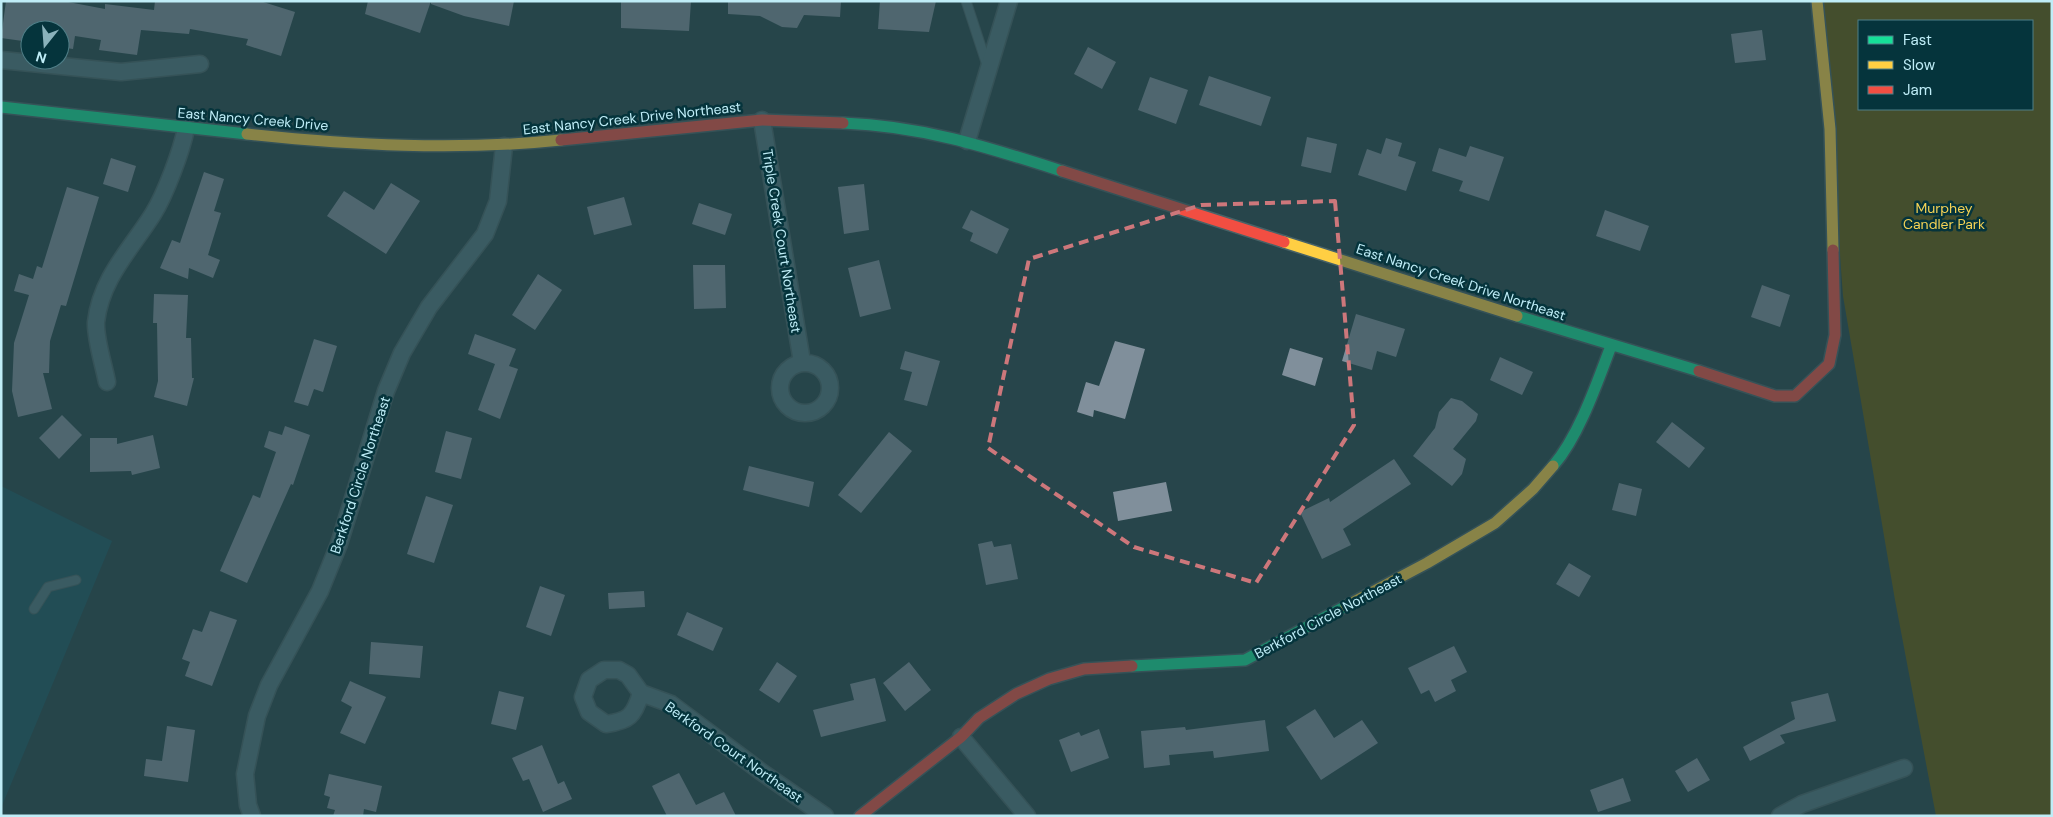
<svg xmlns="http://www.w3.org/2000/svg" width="2053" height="817" viewBox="0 0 2053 817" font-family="'DM Sans',sans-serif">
<rect width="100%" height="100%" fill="#27454b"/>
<!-- built -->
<path fill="#1d5863" d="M1,486L112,541L1,808Z"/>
<!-- green -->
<path fill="#695a0a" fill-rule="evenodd" d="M1821,1H2052V816H1936L1895,600L1843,296ZM1859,21H2032V109H1859Z"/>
<!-- building -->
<path fill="#808f9b" d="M6,1H63L105,9V4L154,10L155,1H260L295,12L281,56L246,45L248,39L190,29L189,34L141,30L137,55L99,50L101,40L75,36L73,49L60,47V30H30V42L1,38Z
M368,1H431L420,33L365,14Z
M431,1H514L509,26L464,16L431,4Z
M621,1H691L689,31L621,28Z
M728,1H841L840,17L804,15L797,28L782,27L760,16L728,14Z
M880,1H936L929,32L878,29Z
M1762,30L1766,60L1735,63L1731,34Z
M1088,47L1116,62L1102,89L1074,74Z
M1209,76L1271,97L1261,126L1199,105Z
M1150,77L1188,90L1176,124L1138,110Z
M1307,137L1337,144L1331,173L1301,166Z
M1386,138L1402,143L1398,156L1416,162L1406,191L1358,175L1367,149L1381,154Z
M1470,146L1504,157L1489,201L1459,191L1463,181L1432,171L1439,148L1466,157Z
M111,158L136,166L128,192L103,184Z
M204,172L224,179L214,211L221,213L208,255L220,260L213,278L189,268L188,279L160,268L172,240L180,243Z
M391,183L420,201L386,254L327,216L344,191L374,210Z
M864,184L869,230L844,234L838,187Z
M67,187L99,197L66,306L61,305L50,341L49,373H43L52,409L18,417L12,391L14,343L29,295L14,291L19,274L33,279L37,266L42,268Z
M624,197L632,225L594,235L587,207Z
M699,203L732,214L725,235L692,224Z
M971,210L1009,229L997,254L970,241L973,233L962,228Z
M1605,210L1649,226L1640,251L1596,236Z
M879,260L891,309L860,317L848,268Z
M693,265H725L726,308L694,309Z
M538,274L562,290L535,330L512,315Z
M1762,285L1790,295L1780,327L1751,317Z
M154,294L188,295L186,338H191L192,378H194L187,406L154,397L158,381L157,323H153Z
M1356,314L1405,329L1396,357L1377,351L1372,370L1342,361Z
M475,334L516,349L509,366L518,369L500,419L478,410L495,364L468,354Z
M314,339L337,346L323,392L314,389L308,406L294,402Z
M1115,341L1145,349L1125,419L1094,410L1093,417L1077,412L1086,382L1099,386Z
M1290,348L1323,358L1315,386L1282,375Z
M905,351L940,361L927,406L904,400L912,372L900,369Z
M1500,357L1533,372L1522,395L1490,380Z
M1451,398L1462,401L1478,414L1476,421L1453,449L1466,459L1462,474L1452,486L1413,456L1435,428L1439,412Z
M62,415L82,435L59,459L39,438Z
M1672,422L1705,448L1689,468L1656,442Z
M285,426L310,435L293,485L291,484L247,583L220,571L253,495L260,498L276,452L264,447L269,431L282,435Z
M446,431L472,438L461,479L435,472Z
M889,432L912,451L861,513L838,495Z
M153,435L160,468L132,475L131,471L90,472V438H117V444Z
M1394,459L1411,484L1343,529L1351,545L1322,559L1300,512L1329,498L1330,502Z
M749,466L814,482L809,507L743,490Z
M1166,482L1172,511L1118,521L1113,492Z
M1619,483L1642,489L1636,516L1612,510Z
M426,496L453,505L434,563L407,554Z
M992,541L994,547L1011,544L1018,579L986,585L978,544Z
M1569,563L1591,576L1579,597L1556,584Z
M540,586L565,595L551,636L526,627Z
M644,591L645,607L609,609L608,593Z
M210,611L237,620L212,686L185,676L190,662L182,659L193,629L202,632Z
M687,612L723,628L713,651L677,635Z
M371,642L423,646L420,678L369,674Z
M1454,646L1467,672L1451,680L1456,691L1435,702L1429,690L1421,694L1408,668Z
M777,662L797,676L779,703L759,690Z
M909,662L931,690L905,711L883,683Z
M875,678L886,721L821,737L813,710L854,700L850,684Z
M350,681L386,697L365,744L340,733L352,707L341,701Z
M499,691L524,697L516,730L491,724Z
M1828,693L1836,721L1780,735L1785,743L1750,761L1743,747L1795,719L1791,702Z
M1315,709L1334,738L1362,720L1378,743L1321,780L1286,727Z
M1265,720L1269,751L1214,758L1213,751L1169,755L1170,765L1144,768L1141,731L1185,727L1186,730Z
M167,726L195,730L188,782L144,776L146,759L162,761Z
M1099,729L1109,758L1071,772L1059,740L1079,732L1081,736Z
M542,745L558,784L564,781L572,799L543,812L529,779L523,781L512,758Z
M1697,758L1710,780L1688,792L1675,771Z
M679,773L696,805L724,792L736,816H667L652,786Z
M329,774L382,786L376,812L364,809L363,816H333L335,810L327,808L330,797L324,795Z
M1623,778L1631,801L1598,812L1590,790Z"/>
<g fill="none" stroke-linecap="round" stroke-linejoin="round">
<!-- lane casing -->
<g stroke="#486267" stroke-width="11">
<path id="lane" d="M966,1L987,65
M34,609L48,587L76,580"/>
</g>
<!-- street casing -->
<g stroke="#486267" stroke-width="19">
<path id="street" d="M1,60L121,72L200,64
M762,120L802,362
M967,141L1009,1
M780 388a25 25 0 1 1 50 0a25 25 0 1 1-50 0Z
M107,382C104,366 95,338 96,322C101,278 131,249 153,214C165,195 182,150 186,128
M641,693C634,716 629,721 606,724L589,712L583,697L589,680L604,670H619L628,675L641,693L671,704L760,771L825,816
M961,737L1027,816
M252,816L248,805L245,774L257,716L269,685L320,591L339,544L386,391L402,353L429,307L485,234L498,201L504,146
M1780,816L1802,804L1904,768"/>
</g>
<!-- fast casing -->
<g stroke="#486267" stroke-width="14">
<path id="fast" d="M1,107L247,134
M843,123C923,126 987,147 1062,171
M1517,316L1699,371
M1553,466C1579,436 1597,383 1611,346
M1132,666L1245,660L1346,606"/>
</g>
<!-- slow casing -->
<g stroke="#486267" stroke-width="14">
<path id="slow" d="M1817,1L1830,129L1833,250
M247,134C351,145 457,151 561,140
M1284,242L1517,316
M1346,606L1427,563L1495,523L1533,489L1553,466"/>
</g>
<!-- jam casing -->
<g stroke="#486267" stroke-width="14">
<path id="jam" d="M561,140L762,120L843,123
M1062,171L1284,242
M1699,371L1775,396H1795L1829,364L1835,335L1833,250
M860,816L961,737L979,718L1016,694L1049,679L1084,669L1132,666"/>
</g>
<!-- lane -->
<use href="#lane" stroke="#52767e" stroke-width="9"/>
<!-- street -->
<use href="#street" stroke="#52767e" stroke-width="16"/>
<!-- fast -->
<use href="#fast" stroke="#16e098" stroke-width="11"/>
<!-- slow -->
<use href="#slow" stroke="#ffcf43" stroke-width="11"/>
<!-- jam -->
<use href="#jam" stroke="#f24e42" stroke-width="11"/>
</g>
<!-- marked area -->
<path d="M0 0H2053V817H0ZM1335,201L1354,425L1256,583L1134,547L988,448L1029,259L1201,205Z" fill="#27454b" fill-opacity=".55" fill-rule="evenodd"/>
<path fill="none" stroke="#cd777b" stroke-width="4" stroke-dasharray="10 6" stroke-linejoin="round" d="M1335,201L1354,425L1256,583L1134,547L988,448L1029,259L1201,205Z"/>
<g text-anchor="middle" stroke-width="5" stroke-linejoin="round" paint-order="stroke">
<!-- street labels -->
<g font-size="14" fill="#bfedf7" stroke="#05343c">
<text transform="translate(632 118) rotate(-6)" y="5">East Nancy Creek Drive Northeast</text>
<text transform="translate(253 119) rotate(5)" y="5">East Nancy Creek Drive</text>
<text transform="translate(782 241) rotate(81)" y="5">Triple Creek Court Northeast</text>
<text transform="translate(1461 282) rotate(18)" y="5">East Nancy Creek Drive Northeast</text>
<text transform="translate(360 475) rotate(-72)" y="5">Berkford Circle Northeast</text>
<text transform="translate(1328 616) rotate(-28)" y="5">Berkford Circle Northeast</text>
<text transform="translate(734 752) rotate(35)" y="5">Berkford Court Northeast</text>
</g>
<!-- park labels -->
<g font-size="14" fill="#f4d255" stroke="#05343c">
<text x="1944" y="213">Murphey<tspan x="1944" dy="16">Candler Park</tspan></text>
</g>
</g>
<!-- border -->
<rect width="2053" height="817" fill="none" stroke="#bfedf7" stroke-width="5"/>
<!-- legend -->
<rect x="1858" y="20" width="175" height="90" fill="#05343c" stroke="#4f7e87"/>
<rect x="1868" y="36" width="25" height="8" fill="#16e098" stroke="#4f7e87"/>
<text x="1903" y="45" font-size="15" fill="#bfedf7">Fast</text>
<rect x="1868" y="61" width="25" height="8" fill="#ffcf43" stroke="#4f7e87"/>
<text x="1903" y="70" font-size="15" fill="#bfedf7">Slow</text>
<rect x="1868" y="86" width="25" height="8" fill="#f24e42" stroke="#4f7e87"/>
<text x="1903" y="95" font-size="15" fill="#bfedf7">Jam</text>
<!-- north arrow -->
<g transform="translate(45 45) rotate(197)"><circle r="24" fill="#05343c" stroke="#4f7e87"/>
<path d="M0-4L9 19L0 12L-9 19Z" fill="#8ab2bb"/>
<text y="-8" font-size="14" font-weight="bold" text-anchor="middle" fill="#bfedf7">N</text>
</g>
</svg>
